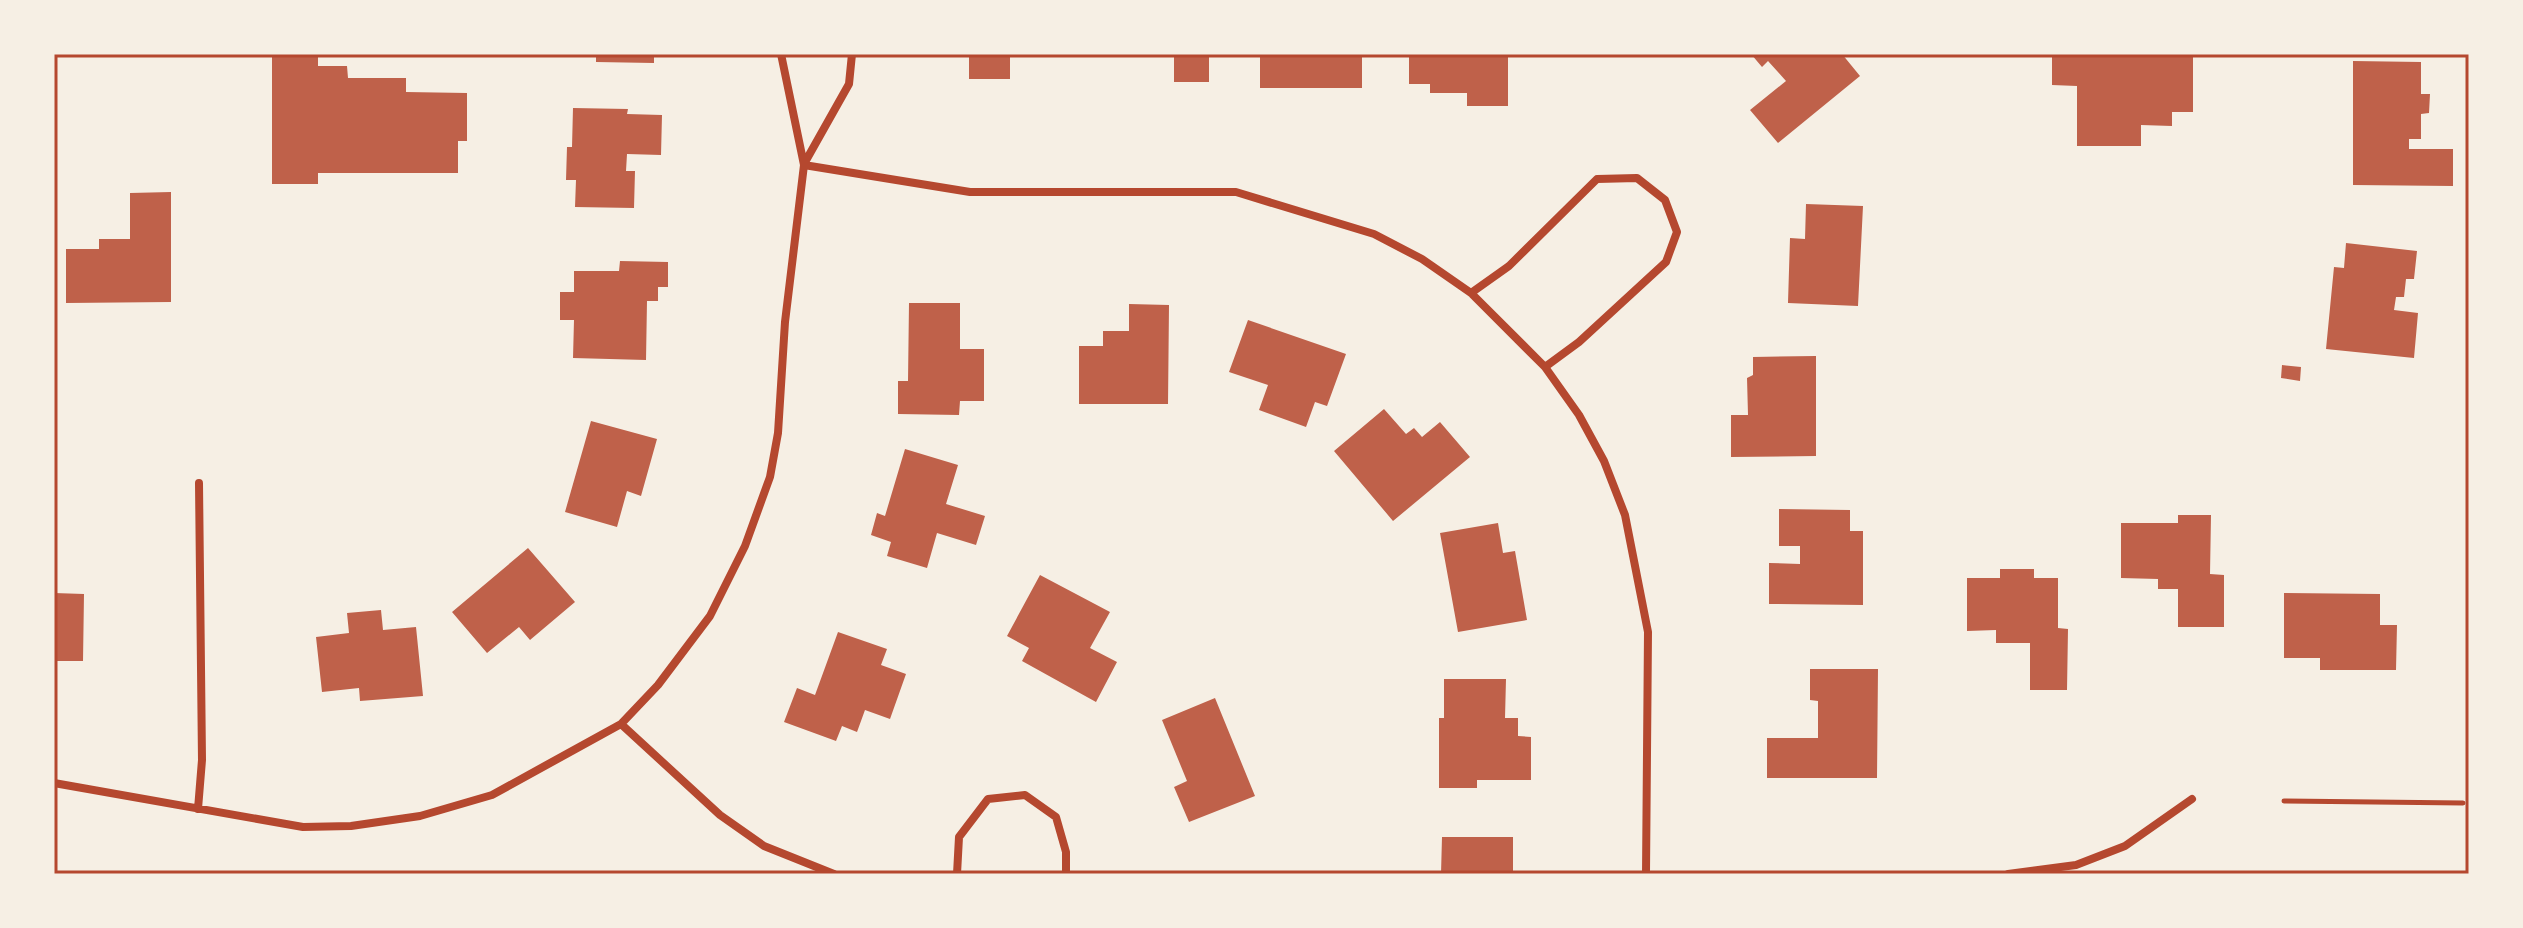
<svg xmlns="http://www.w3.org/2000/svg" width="2523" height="928" viewBox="0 0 2523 928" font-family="'Archivo Narrow',sans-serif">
<rect width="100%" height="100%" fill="#f6efe4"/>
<!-- building -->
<path fill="#bf614a" d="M272,54H318V66H347L348,78H406V92L467,93V141H458V173H318V184H272Z
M596,54H654V63L596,62Z
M969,54H1010V79H969Z
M1174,54H1209V82H1174Z
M1260,54H1362V88H1260Z
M1409,54H1508V106H1467V93H1430V84H1409Z
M1751,54H1842L1860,76L1778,143L1750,110L1786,81L1768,61L1762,67Z
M2052,54H2193V112H2172V126L2141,125V146H2077V86L2052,85Z
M2353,61L2421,62V94H2430L2429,113L2421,114V139H2409V149H2453V186L2353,185Z
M573,108L628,109L627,114L662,115L661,155L627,154L626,171H635L634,208L575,207L576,180H566L567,147H572Z
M171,192V302L66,303V249H99V239H130V193Z
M1806,204L1863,206L1858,306L1788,303L1790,238L1805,239Z
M2346,243L2417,251L2414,279H2406L2404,297H2396L2394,310L2418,313L2414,358L2326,349L2334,267L2344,268Z
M620,261L668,262V287H658V301H647L646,360L573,358L574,320H560V292H574V271H619Z
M909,303H960V349H984V401H960L959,415L898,414V381H908Z
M1129,304L1169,305L1168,404H1079V346H1103V331H1129Z
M1248,320L1346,354L1327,406L1315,402L1306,427L1259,410L1268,385L1229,372Z
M1816,356V456L1731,457V415H1748L1747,378L1753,375V357Z
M2282,365L2301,367L2300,381L2281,378Z
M1384,409L1406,434L1414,428L1422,437L1440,422L1470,457L1393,521L1334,451Z
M591,421L657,439L641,496L627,491L617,527L565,512Z
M905,449L958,465L946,504L985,516L976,545L937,533L927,568L887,556L891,542L871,535L877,513L885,516Z
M1779,509L1850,510V531H1863V605L1769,604V563L1800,564V546H1779Z
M2178,515H2211L2210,574L2224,575V627H2178V589H2158V579L2121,578V523H2178Z
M1498,523L1503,553L1515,551L1527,620L1458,632L1440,533Z
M528,548L575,602L530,640L519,627L487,653L452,612Z
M2000,569H2034V578H2058V628L2068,629L2067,690H2030V643H1996V630L1967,631V578H2000Z
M1040,575L1110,612L1090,648L1117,662L1096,702L1022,661L1029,648L1007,636Z
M54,593L84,594L83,661H54Z
M2284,593L2380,594V625H2397L2396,670H2320V658H2284Z
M381,610L383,630L416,627L423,696L360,701L359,688L322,692L316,637L349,633L347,613Z
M838,632L887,649L881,665L906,674L890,719L865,710L857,732L842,726L836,741L784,722L797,688L815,695Z
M1810,669H1878L1877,778H1767V738H1818V701L1810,700Z
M1444,679H1506L1505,718H1518V736L1531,737V780H1477V788H1439V718H1444Z
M1215,698L1255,796L1189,822L1174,787L1187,781L1162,720Z
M1442,837H1513V874H1441Z"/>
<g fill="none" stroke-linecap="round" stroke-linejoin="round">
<!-- path -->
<path stroke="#b5482f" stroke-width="5" d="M2284,801L2463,803"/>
<!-- minor -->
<path stroke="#b5482f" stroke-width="8" d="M804,164L849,84L852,54
M804,165L970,192H1236L1374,234L1422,259L1471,293L1545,367L1579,415L1604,461L1625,515L1648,632L1646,874
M1471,293L1509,266L1597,179L1637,178L1665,200L1677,232L1666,262L1579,342L1545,367
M621,724L720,815L764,846L834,874
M54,783L303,827L351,826L420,816L492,795L621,724L658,685L710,616L745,546L770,477L778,433L785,322L804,165L781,54
M198,809L202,760L199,483
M957,874L959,837L988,799L1025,795L1056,817L1066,852V874
M2008,874L2076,865L2125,846L2192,799"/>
</g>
<!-- border -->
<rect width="2523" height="928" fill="none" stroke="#f6efe4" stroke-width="112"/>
<rect x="56" y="56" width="2411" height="816" fill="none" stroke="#b5482f" stroke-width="3"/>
</svg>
